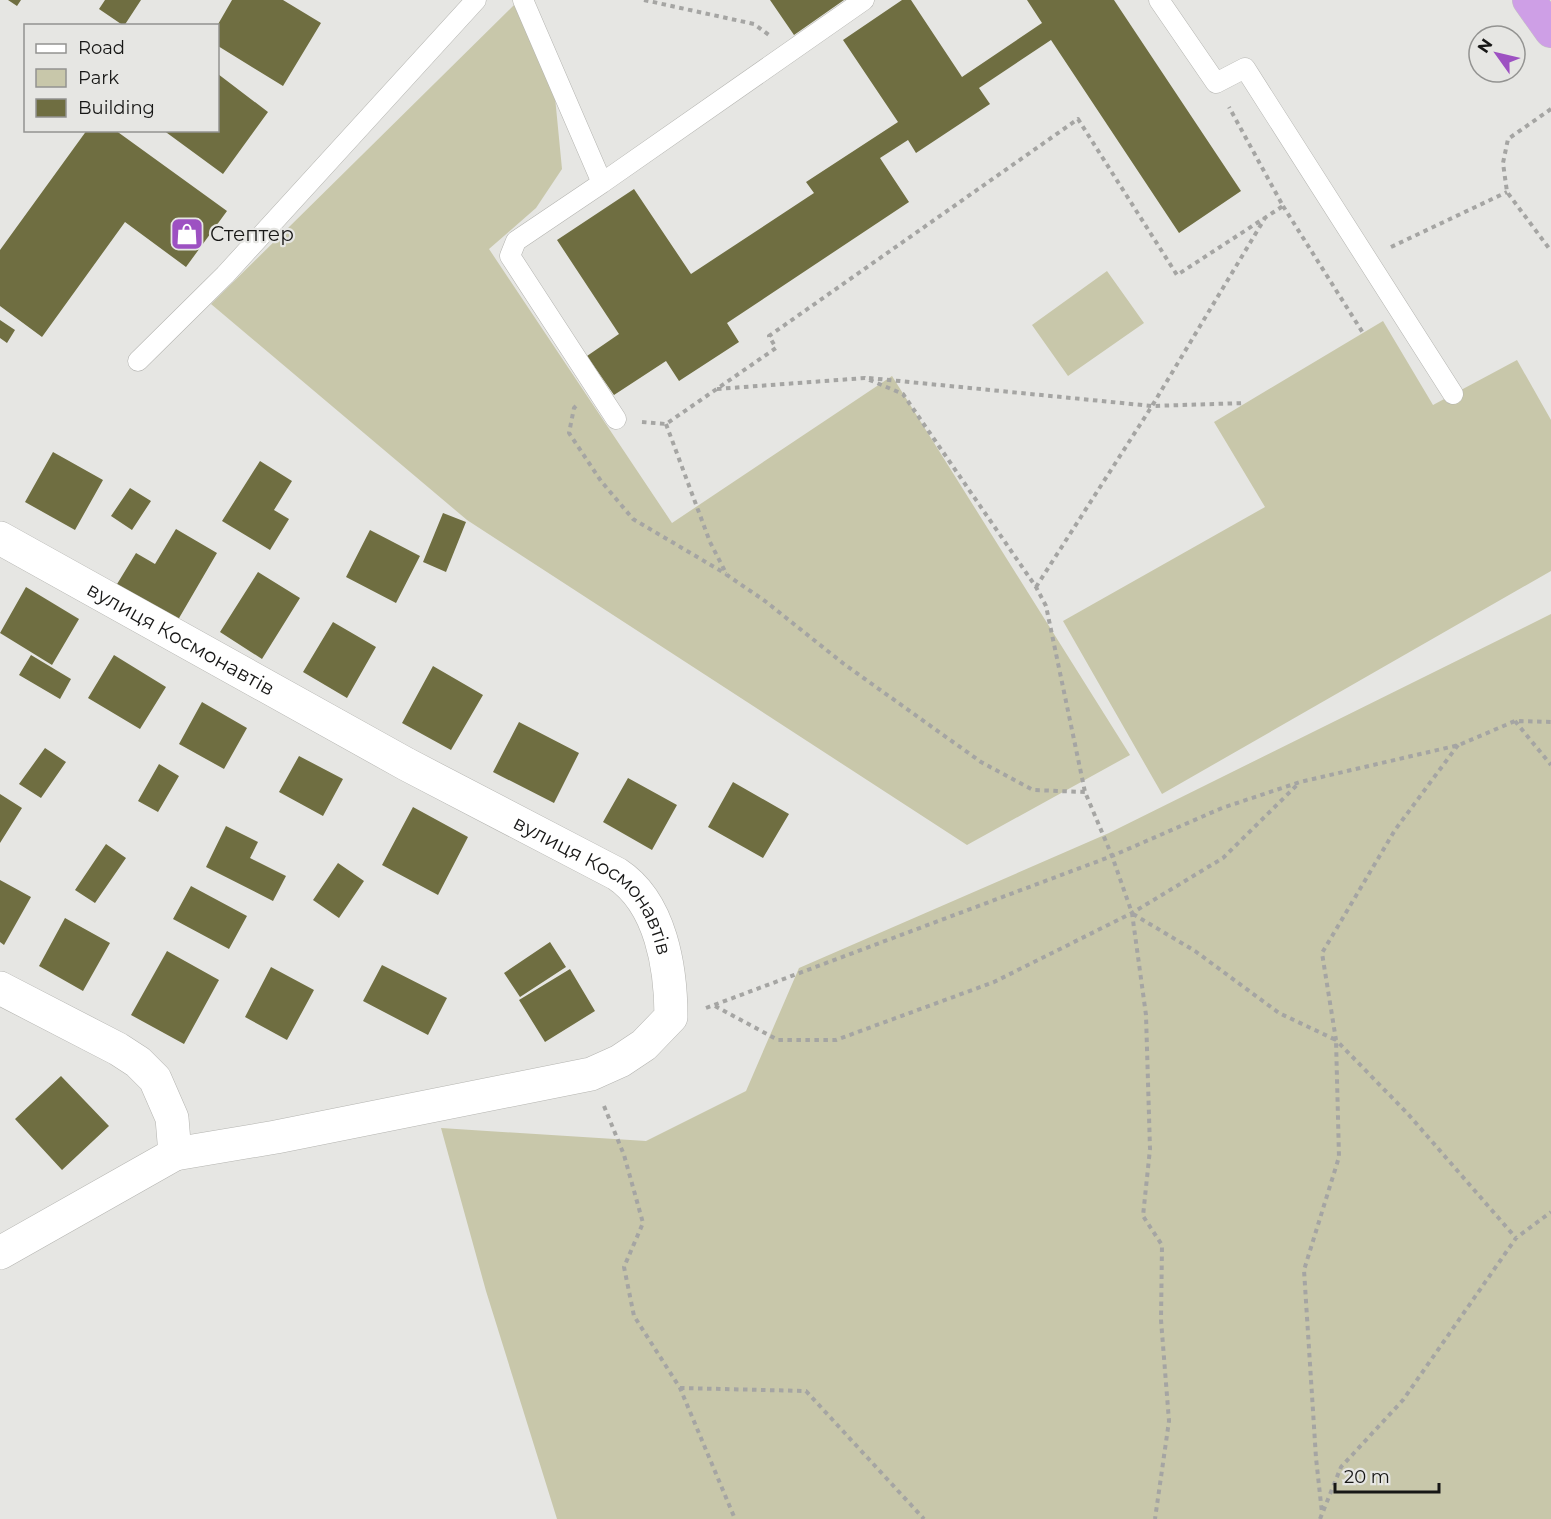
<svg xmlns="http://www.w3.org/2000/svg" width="1551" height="1519" viewBox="0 0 1551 1519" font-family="Montserrat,sans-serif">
<rect width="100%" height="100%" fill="#e6e6e3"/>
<!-- green -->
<path fill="#c8c7aa" d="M517,2L555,97L562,169L536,208L489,249L672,523L892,376L1130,755L967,845L467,520L211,304Z
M1107,271L1144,323L1068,376L1032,325Z
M1383,321L1433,405L1517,360L1551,420V571L1162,794L1063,621L1265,507L1214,422Z
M1551,614V1519H557L486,1291L441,1128L646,1141L746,1091L799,968L1109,833Z"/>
<!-- building -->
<path fill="#6f6e41" d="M8,0H21L17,6Z
M105,0H141L124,26L99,9Z
M232,0H283L321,23L283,86L218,46L217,26Z
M770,0H844L794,35Z
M902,0H911L962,77L1042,23L1027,0H1114L1241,191L1179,233L1051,40L979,88L990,104L916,153L908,140L880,158L909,202L727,323L739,342L679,381L666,361L614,395L587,356L619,334L557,240L634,189L691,274L814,193L806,182L898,122L843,40Z
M218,74L268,112L223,174L163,130H218Z
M87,130H115L227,211L186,267L125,222L42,337L0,306V250Z
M0,320L15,330L7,343L0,338Z
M53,452L103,480L75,530L25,502Z
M260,461L292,481L274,510L289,519L270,550L222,521Z
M130,488L151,501L132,530L111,516Z
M443,513L466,522L446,572L423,562Z
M176,529L217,553L175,625L114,589L136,553L155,564Z
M370,530L420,556L396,603L346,577Z
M258,572L300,598L262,659L220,632Z
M26,587L79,619L52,665L0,633Z
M333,622L376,647L347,698L303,672Z
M31,655L71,679L60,699L19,675Z
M114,655L166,687L140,729L88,698Z
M433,666L483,695L451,750L402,723Z
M202,702L247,728L224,769L179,744Z
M519,722L579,753L554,803L493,772Z
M45,748L66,762L41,798L19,784Z
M299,756L343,779L323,816L279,792Z
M159,764L179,776L158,812L138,801Z
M628,778L677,805L652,850L603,822Z
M733,782L789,814L763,858L708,827Z
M0,794L22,808L0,843Z
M413,807L468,837L438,895L382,865Z
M226,826L258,842L250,858L286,876L273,901L206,867Z
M106,844L126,858L95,903L75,890Z
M338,863L364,881L339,918L313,900Z
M0,880L31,897L4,945L0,942Z
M191,886L247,916L229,949L173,919Z
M65,918L110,943L83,991L39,966Z
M550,942L566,967L520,997L504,973Z
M167,951L219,980L184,1044L131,1015Z
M382,965L447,998L428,1035L363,1001Z
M271,967L314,990L287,1040L245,1017Z
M570,969L595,1011L545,1042L519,1000Z
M61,1076L109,1126L62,1170L15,1119Z"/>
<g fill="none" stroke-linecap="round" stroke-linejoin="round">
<!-- service casing -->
<g stroke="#b4b4b0" stroke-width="21">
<path id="service" d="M523,0L602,183L864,0
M1159,0L1216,83L1245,68L1453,394
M602,183L516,241L510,256L616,419
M138,361L225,275L476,0"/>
</g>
<!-- minor casing -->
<g stroke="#b4b4b0" stroke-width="34">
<g id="minor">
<path id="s1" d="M0,538L406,764L617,874C661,903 671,968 671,1017L644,1045L620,1061L591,1074L276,1137L175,1154"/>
<path d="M0,988L118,1049L138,1062L155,1079L172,1118L175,1154L0,1253"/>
</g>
</g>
<!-- trunk casing -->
<g stroke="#c3c3c2" stroke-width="34">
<path id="trunk" d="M1529,0L1551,31"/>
</g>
<!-- path -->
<path stroke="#a5a5a3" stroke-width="4" stroke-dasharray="4.5 4.5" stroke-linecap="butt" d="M644,0L754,24L769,35
M1551,109L1508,139L1503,163L1507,192L1551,251
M1283,206L1363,333
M1391,247L1507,192
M869,378L1152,406L1245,403
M717,389L865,378L903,394L1036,587L1046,606L1085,792L1112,856L1132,913L1146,1015L1150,1149L1143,1216L1162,1245L1161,1320L1169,1421L1155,1519
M576,406L574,408L569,433L601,481L633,519L726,574
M642,422L666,424L776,348L769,336L1078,119L1177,275L1283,206L1229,107
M666,424L710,542L727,575L765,601L844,664L981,762L1033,790L1085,792
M1036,587L1152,406L1265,218
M1515,721L1551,765
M1458,745L1395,830L1322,953L1336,1040L1408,1114L1516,1238
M1133,914L1195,951L1279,1013L1336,1040L1339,1157L1304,1270L1316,1458L1322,1513
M715,1006L778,1040H836L994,982L1132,913L1223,858L1298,784
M706,1008L1112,856L1222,808L1300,782L1459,745L1515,721L1551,722
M604,1106L624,1155L643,1223L624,1267L634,1316L680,1388L735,1519
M680,1388L806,1391L924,1519
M1320,1519L1341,1467L1403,1400L1516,1238L1551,1212"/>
<!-- service -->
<use href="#service" stroke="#fff" stroke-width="20"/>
<!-- minor -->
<use href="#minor" stroke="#fff" stroke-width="33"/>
<!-- trunk -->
<use href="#trunk" stroke="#ce9fe6" stroke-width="33"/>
</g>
<!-- icons -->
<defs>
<g id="shop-square" transform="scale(1.725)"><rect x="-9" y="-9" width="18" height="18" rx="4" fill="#9d51c2" stroke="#e6e6e3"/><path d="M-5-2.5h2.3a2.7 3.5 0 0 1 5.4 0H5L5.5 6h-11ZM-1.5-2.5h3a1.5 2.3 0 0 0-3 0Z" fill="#fff"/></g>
</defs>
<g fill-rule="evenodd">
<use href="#shop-square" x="187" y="234"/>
</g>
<g text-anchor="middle" stroke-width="4.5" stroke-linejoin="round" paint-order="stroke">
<!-- poi labels -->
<g font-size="20" fill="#171716" stroke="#e6e6e3" text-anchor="start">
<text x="210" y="241">Стептер</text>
</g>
<!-- street labels -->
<g font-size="20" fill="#171716" stroke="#e6e6e3">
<text dy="7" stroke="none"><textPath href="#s1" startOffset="207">вулиця Космонавтів</textPath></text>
<text dy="7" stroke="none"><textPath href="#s1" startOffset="693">вулиця Космонавтів</textPath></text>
</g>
</g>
<!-- legend -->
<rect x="24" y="24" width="195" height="108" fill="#e6e6e3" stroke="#939391" stroke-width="1.5"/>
<rect x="36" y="44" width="30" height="9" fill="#ffffff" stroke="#939391" stroke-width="1.5"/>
<text x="78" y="54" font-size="18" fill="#171716">Road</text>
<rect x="36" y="69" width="30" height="18" fill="#c8c7aa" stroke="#939391" stroke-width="1.5"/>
<text x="78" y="84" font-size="18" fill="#171716">Park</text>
<rect x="36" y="99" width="30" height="18" fill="#6f6e41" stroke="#939391" stroke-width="1.5"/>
<text x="78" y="114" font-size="18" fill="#171716">Building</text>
<!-- north arrow -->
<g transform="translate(1497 54) rotate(304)"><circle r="28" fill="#e6e6e3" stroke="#939391" stroke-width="1.5"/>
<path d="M0-4.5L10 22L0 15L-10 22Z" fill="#9d51c2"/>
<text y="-9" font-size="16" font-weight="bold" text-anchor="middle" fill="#171716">N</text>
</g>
<!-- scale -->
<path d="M1335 1483v9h104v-9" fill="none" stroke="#171716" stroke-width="3"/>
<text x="1344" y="1483" font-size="18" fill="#171716" stroke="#e6e6e3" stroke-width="4.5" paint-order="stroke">20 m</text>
</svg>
